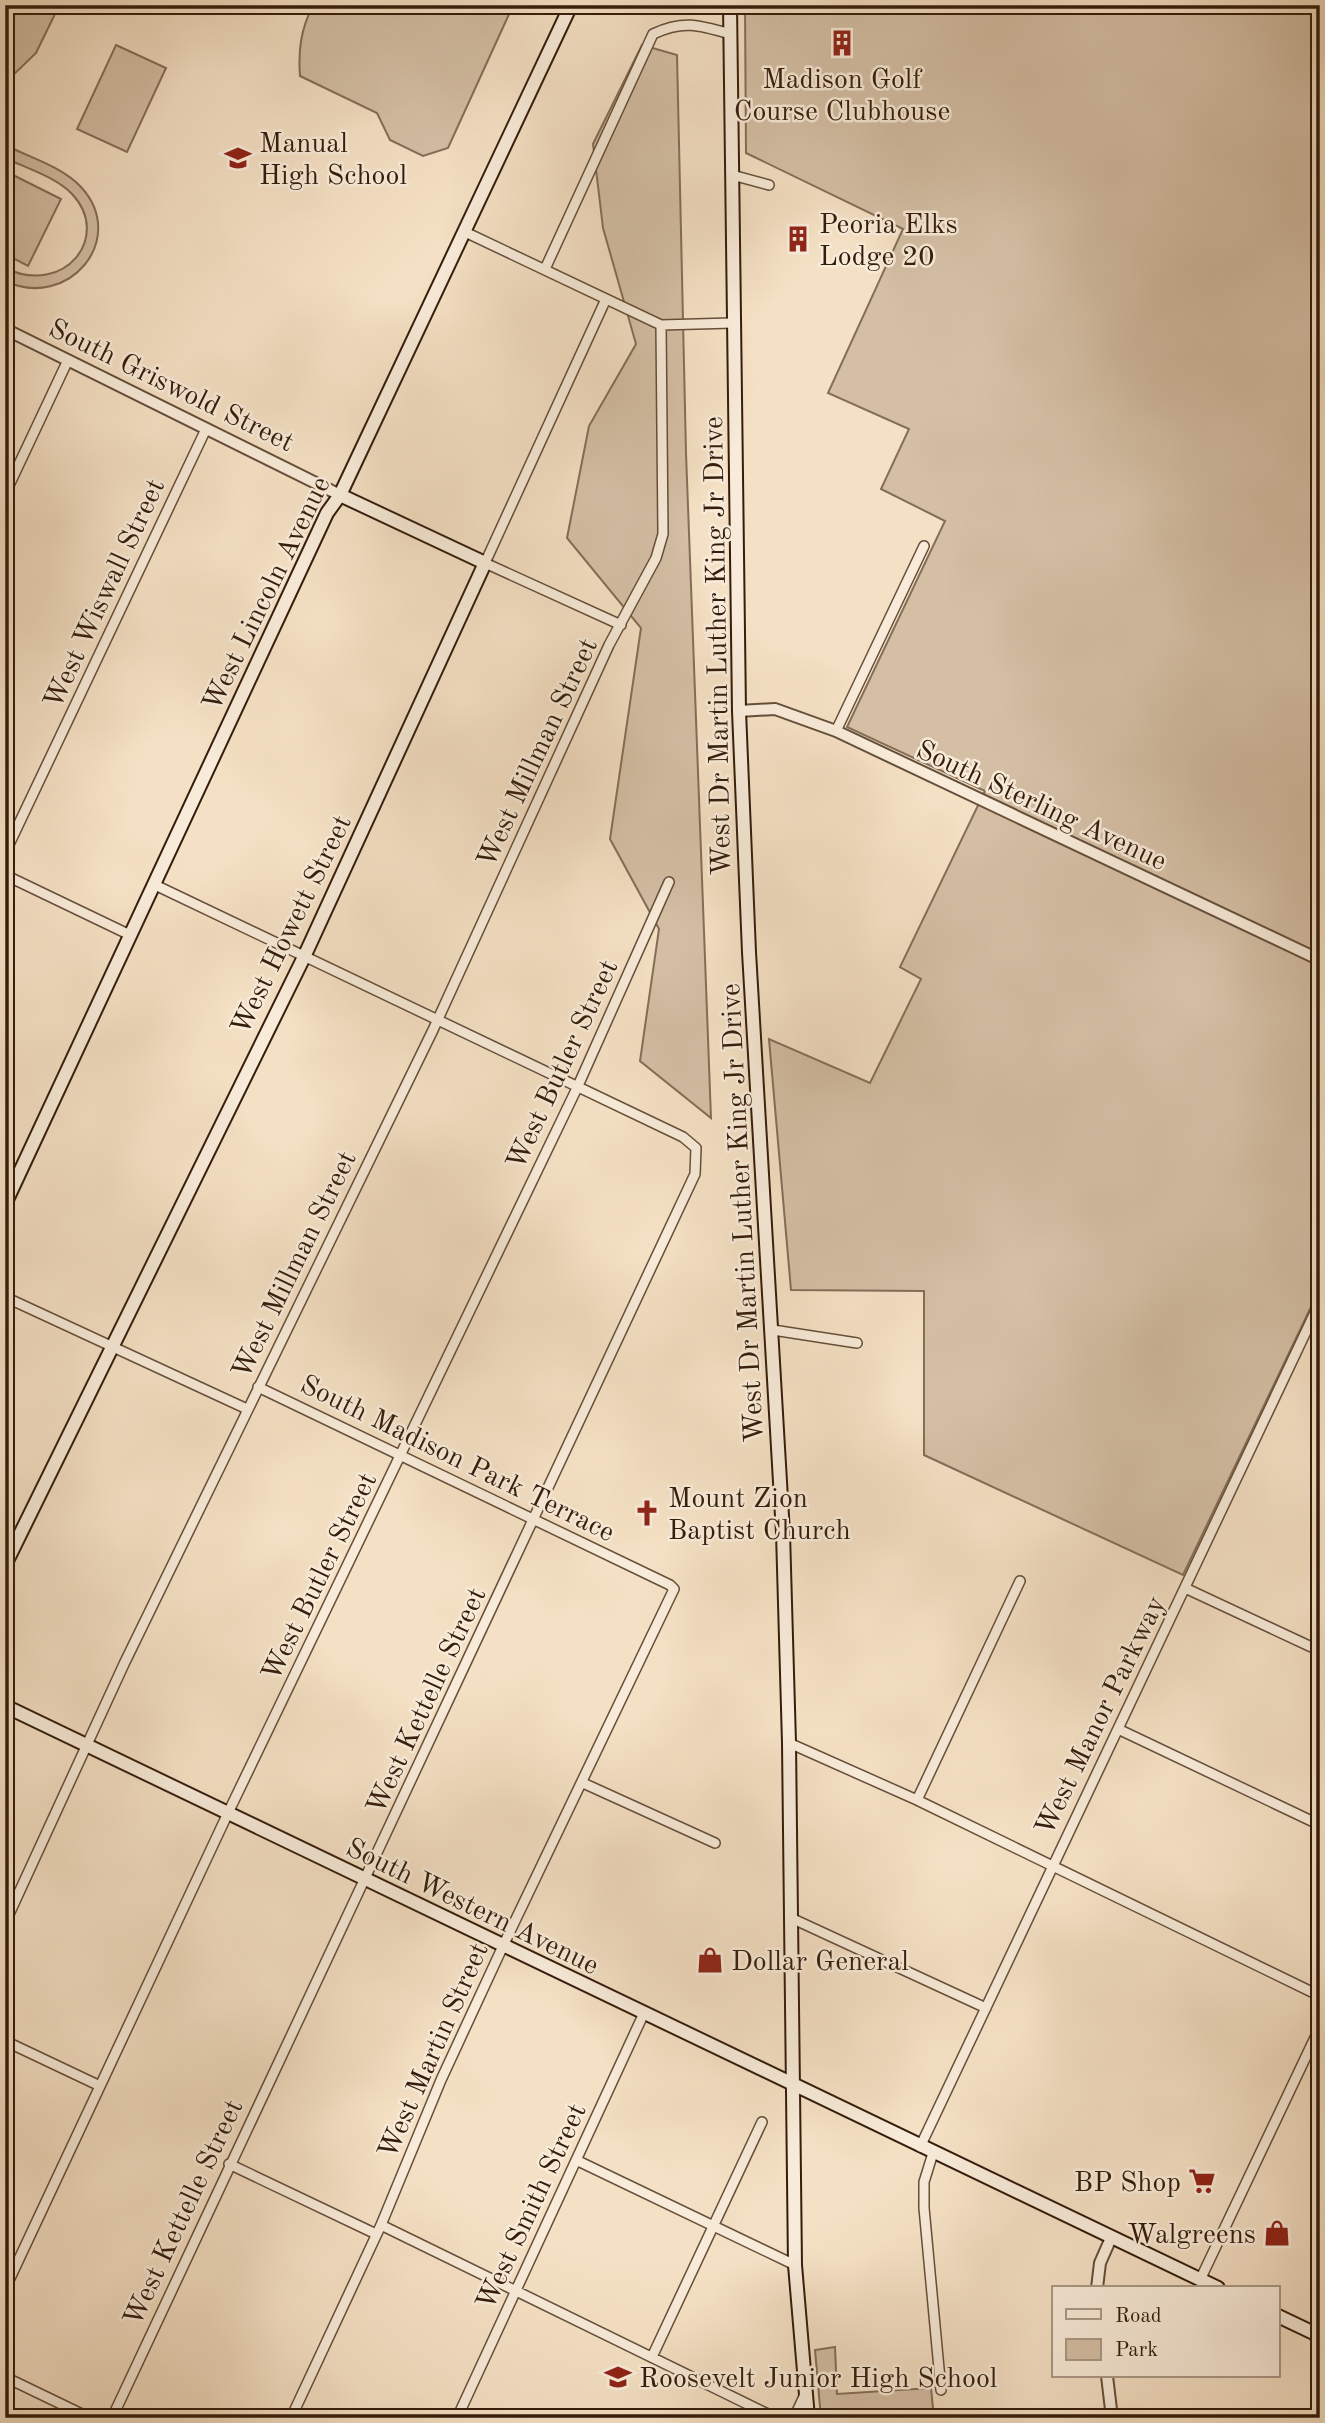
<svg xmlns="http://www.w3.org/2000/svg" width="1325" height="2423" viewBox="0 0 1325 2423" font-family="'Old Standard TT',serif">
<rect width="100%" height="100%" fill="#f4e0c4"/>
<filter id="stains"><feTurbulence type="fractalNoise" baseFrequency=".00286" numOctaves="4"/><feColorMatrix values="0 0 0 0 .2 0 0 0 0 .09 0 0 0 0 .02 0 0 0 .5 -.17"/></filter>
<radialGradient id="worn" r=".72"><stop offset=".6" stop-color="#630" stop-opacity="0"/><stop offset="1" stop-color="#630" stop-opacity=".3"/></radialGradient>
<!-- green -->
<path fill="#d4bfa5" stroke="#846e58" stroke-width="2" d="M5,5H46L57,10L36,53L5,83Z
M313,5H495L510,12L448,148L423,156L390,140L377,113L300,76C298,50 301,29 313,5Z
M745,5H1320V1288L1183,1575L924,1455V1291L791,1290L769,1039L870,1083L921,979L900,967L985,791L847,727L945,521L881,489L909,429L828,393L903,229L746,153Z
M116,45L166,68L127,152L77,129Z
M642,45L677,55L686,453L711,1118L640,1061L659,929L610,839L641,628L567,538L589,426L636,344L603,228L593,144Z
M5,145C29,157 63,167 81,187C129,239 68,311 5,281V268C65,297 112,236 72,194C56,177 26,168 5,158Z
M5,171L61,199L28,266L5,254Z
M835,2347L837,2394L931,2388L934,2418H821L815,2350Z"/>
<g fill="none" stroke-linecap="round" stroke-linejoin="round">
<!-- minor casing -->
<g stroke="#654e39" stroke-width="12">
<path id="minor" d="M732,175L769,185
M465,232L661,325L732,323
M545,269L653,34C683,20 699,25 730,34
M606,299L485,563L621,625
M5,494L68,360
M836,731L924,546
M5,853L206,429
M5,875L130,935
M5,1297L247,1409
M773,1330L857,1343
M258,1387L670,1585L674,1589L503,1946L441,2080L381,2225L291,2418
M1185,1588L1320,1651
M1118,1729L1320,1825
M789,1743L917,1800L1320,1996
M583,1783L715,1843
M917,1800L1020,1581
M791,1918L986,2008
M5,1923L124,1664L433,1030L609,645L656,558L663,534L661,325
M5,2041L100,2086
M920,2147L1320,1302
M933,2153L924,2182V2208L941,2390
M576,2160L795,2265
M229,2164L376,2234
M381,2225L776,2418
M1200,2280L1320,2027
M5,2289L228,1813L577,1088L669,882
M652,2357L762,2122
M5,2377L90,2418
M112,2418L695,1174L696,1148L683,1137L153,884
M457,2418L644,2013
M794,2418L805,2394"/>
</g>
<!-- tertiary casing -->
<g stroke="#654e39" stroke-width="14">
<path id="tertiary" d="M5,329L340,495
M739,711L775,709L836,731L1320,960
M1097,2288L1100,2263L1111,2238
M1107,2376L1112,2418"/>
</g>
<!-- secondary casing -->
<g stroke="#351d0b" stroke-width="16">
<path id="secondary" d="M730,5L739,711L749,952L783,1533L789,1743L795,2265L808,2418
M5,1204L327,513L340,495L571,5
M5,1565L304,957L485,563L340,495
M5,1706L1218,2288
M1278,2316L1320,2336"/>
</g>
<!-- minor -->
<use href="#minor" stroke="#f8ebd9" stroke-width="9"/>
<!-- tertiary -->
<use href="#tertiary" stroke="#f8ebd9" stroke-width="10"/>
<!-- secondary -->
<use href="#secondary" stroke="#f8ebd9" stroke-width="12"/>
</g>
<!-- icons -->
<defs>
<g id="building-bare" transform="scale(2.1)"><path d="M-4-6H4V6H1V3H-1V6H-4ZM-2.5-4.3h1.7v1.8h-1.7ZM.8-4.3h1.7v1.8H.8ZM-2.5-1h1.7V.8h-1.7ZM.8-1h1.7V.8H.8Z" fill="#8f2418" stroke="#f8ebd9" stroke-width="2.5" paint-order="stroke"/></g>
<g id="school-bare" transform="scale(2.1)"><path d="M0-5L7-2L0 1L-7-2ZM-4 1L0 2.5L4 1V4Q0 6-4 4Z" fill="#8f2418" stroke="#f8ebd9" stroke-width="2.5" paint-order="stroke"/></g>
<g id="church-bare" transform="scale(2.1)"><path d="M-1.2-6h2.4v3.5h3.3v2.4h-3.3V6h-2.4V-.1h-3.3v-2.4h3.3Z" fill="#8f2418" stroke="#f8ebd9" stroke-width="2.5" paint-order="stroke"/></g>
<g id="shop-bare" transform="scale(2.1)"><path d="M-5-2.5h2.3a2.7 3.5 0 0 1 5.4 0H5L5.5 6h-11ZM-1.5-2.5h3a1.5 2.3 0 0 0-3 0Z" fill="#8f2418" stroke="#f8ebd9" stroke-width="2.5" paint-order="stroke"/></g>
<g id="supermarket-bare" transform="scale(2.1)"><path d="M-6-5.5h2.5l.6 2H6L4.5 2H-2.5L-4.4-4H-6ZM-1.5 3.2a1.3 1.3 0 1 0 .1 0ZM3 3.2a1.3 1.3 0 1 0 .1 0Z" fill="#8f2418" stroke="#f8ebd9" stroke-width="2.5" paint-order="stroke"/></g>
</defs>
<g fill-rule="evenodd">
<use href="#building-bare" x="842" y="43"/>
<use href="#school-bare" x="238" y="158"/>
<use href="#building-bare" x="798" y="239"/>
<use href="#church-bare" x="647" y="1513"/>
<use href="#shop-bare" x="710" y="1960"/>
<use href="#supermarket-bare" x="1202" y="2181"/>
<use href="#shop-bare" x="1277" y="2233"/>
<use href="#school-bare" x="618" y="2377"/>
</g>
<g text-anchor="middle" stroke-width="5" stroke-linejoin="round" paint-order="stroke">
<!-- poi labels -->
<g font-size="28" fill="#351d0b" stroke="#f8ebd9" text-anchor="start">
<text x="842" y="88" text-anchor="middle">Madison Golf<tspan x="842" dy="32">Course Clubhouse</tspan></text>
<text x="259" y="152">Manual<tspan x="259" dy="32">High School</tspan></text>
<text x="819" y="233">Peoria Elks<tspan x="819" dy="32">Lodge 20</tspan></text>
<text x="668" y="1507">Mount Zion<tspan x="668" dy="32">Baptist Church</tspan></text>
<text x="731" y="1970">Dollar General</text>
<text x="1181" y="2191" text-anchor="end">BP Shop</text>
<text x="1256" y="2243" text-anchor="end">Walgreens</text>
<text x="639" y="2387">Roosevelt Junior High School</text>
</g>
<!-- street labels -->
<g font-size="28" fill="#351d0b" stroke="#f8ebd9">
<text transform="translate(172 384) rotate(26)" y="10">South Griswold Street</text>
<text transform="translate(103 593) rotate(-65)" y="10">West Wiswall Street</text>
<text transform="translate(265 593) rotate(-64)" y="10">West Lincoln Avenue</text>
<text transform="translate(716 646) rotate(-91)" y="10">West Dr Martin Luther King Jr Drive</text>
<text transform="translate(536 752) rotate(-65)" y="10">West Millman Street</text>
<text transform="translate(1042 804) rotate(25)" y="10">South Sterling Avenue</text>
<text transform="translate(290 924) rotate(-64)" y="10">West Howett Street</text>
<text transform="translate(561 1064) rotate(-65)" y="10">West Butler Street</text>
<text transform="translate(741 1213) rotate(-93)" y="10">West Dr Martin Luther King Jr Drive</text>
<text transform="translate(293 1264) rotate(-64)" y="10">West Millman Street</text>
<text transform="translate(458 1457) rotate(26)" y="10">South Madison Park Terrace</text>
<text transform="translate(318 1576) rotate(-64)" y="10">West Butler Street</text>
<text transform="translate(425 1700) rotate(-65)" y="10">West Kettelle Street</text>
<text transform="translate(1099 1715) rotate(-64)" y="10">West Manor Parkway</text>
<text transform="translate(473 1905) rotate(26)" y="10">South Western Avenue</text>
<text transform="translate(432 2050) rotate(-66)" y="10">West Martin Street</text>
<text transform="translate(530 2206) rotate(-65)" y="10">West Smith Street</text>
<text transform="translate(182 2212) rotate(-65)" y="10">West Kettelle Street</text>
</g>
</g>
<!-- margin -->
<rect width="1325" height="2423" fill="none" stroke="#f4e0c4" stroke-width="28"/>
<rect x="7" y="7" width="1311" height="2409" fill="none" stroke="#351d0b" stroke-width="3.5"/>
<rect x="14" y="14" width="1297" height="2395" fill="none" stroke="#351d0b" stroke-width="2"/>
<!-- legend -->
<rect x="1052" y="2286" width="228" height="91" fill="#f8ebd9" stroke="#aa9987" stroke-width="2"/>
<rect x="1066" y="2309" width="35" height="10" fill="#f8ebd9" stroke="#aa9987" stroke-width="2"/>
<text x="1115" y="2322" font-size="21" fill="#351d0b">Road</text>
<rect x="1066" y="2339" width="35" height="21" fill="#d4bfa5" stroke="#aa9987" stroke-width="2"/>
<text x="1115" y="2356" font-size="21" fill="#351d0b">Park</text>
<rect width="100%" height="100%" filter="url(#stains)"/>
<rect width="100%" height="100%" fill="url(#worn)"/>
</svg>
